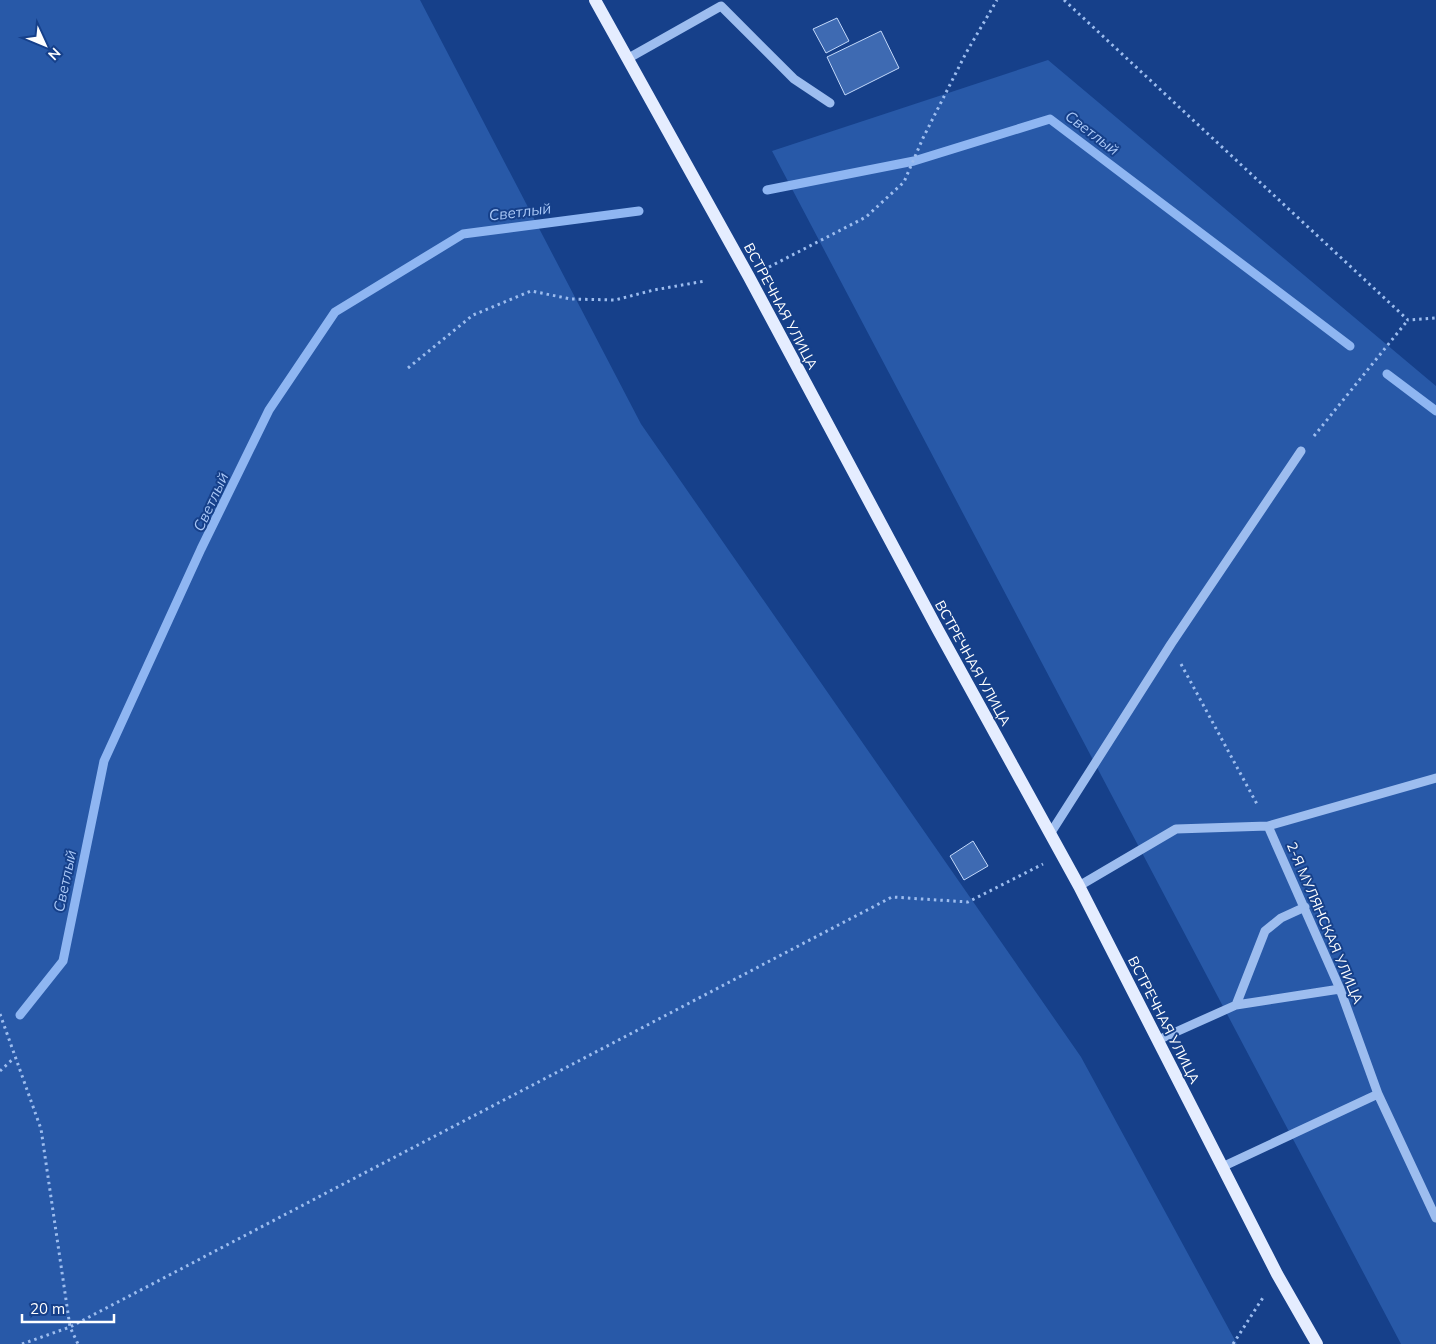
<svg xmlns="http://www.w3.org/2000/svg" width="1436" height="1344" viewBox="0 0 1436 1344" font-family="Mulish,sans-serif">
<rect width="100%" height="100%" fill="#16408a"/>
<!-- green -->
<path fill="#2859a8" d="M0,0H420L641,424L1081,1057L1237,1344H0Z
M1048,60L1436,386V1344H1401L772,151Z"/>
<g fill="none" stroke-linecap="round" stroke-linejoin="round">
<!-- stream -->
<path stroke="#8fb6f2" stroke-width="9" d="M767,190L914,161L1050,119L1350,346
M1387,374L1436,411
M20,1015L63,961L104,761L201,549L269,410L335,312L463,234L639,211"/>
</g>
<!-- building -->
<path fill="#3e6ab2" stroke="#c3d9fb" d="M837,18L849,41L826,53L813,29Z
M881,31L899,68L845,95L827,57Z
M973,841L988,866L964,880L950,856Z"/>
<g fill="none" stroke-linecap="round" stroke-linejoin="round">
<!-- path -->
<path stroke="#9dbdef" stroke-width="3" stroke-dasharray="2.5 4" stroke-linecap="butt" d="M1064,0L1408,320L1436,318
M769,267L866,217L904,182L923,138L966,53L997,0
M408,368L473,315L531,291L571,299L615,300L654,290L705,281
M1314,436L1408,320
M1181,664L1258,806
M0,1014L41,1129L70,1327L78,1344
M0,1071L14,1058
M22,1344L70,1327L892,897L968,902L1043,864
M1233,1344L1264,1296"/>
<!-- minor -->
<path stroke="#9dbdef" stroke-width="9" d="M627,59L721,6L794,79L830,103
M1268,826L1436,778
M1050,834L1171,644L1301,451
M1079,886L1176,829L1268,826L1340,989L1378,1094L1436,1218
M1236,1005L1340,989
M1158,1040L1236,1005L1265,931L1281,918L1305,907
M1222,1167L1378,1094"/>
<!-- major -->
<path stroke="#e5edff" stroke-width="12" d="M595,0L749,277L938,630L1079,886L1277,1274L1317,1344"/>
</g>
<g text-anchor="middle" stroke-width="4" stroke-linejoin="round" paint-order="stroke">
<!-- street labels -->
<g font-size="14" fill="#fff" stroke="#16408a">
<text transform="translate(781 306) rotate(62)" y="5">ВСТРЕЧНАЯ УЛИЦА</text>
<text transform="translate(973 663) rotate(61)" y="5">ВСТРЕЧНАЯ УЛИЦА</text>
<text transform="translate(1325 923) rotate(67)" y="5">2-Я МУЛЯНСКАЯ УЛИЦА</text>
<text transform="translate(1164 1020) rotate(63)" y="5">ВСТРЕЧНАЯ УЛИЦА</text>
</g>
<!-- water labels -->
<g font-size="15" font-style="italic" fill="#a9c7f6" stroke="#16408a">
<text transform="translate(1092 133) rotate(37)" y="5">Светлый</text>
<text transform="translate(520 212) rotate(-7)" y="5">Светлый</text>
<text transform="translate(211 502) rotate(-65)" y="5">Светлый</text>
<text transform="translate(65 881) rotate(-78)" y="5">Светлый</text>
</g>
</g>
<!-- north arrow -->
<g transform="translate(45 45) rotate(134)" stroke="#16408a" stroke-width="4" paint-order="stroke">
<path d="M0-4L9 19L0 12L-9 19Z" fill="#ffffff"/>
<text y="-8" font-size="14" font-weight="bold" text-anchor="middle" fill="#ffffff">N</text>
</g>
<!-- scale -->
<path d="M22 1314v8h92v-8" fill="none" stroke="#ffffff" stroke-width="2.5"/>
<text x="30" y="1314" font-size="15" fill="#ffffff" stroke="#16408a" stroke-width="4" paint-order="stroke">20 m</text>
</svg>
